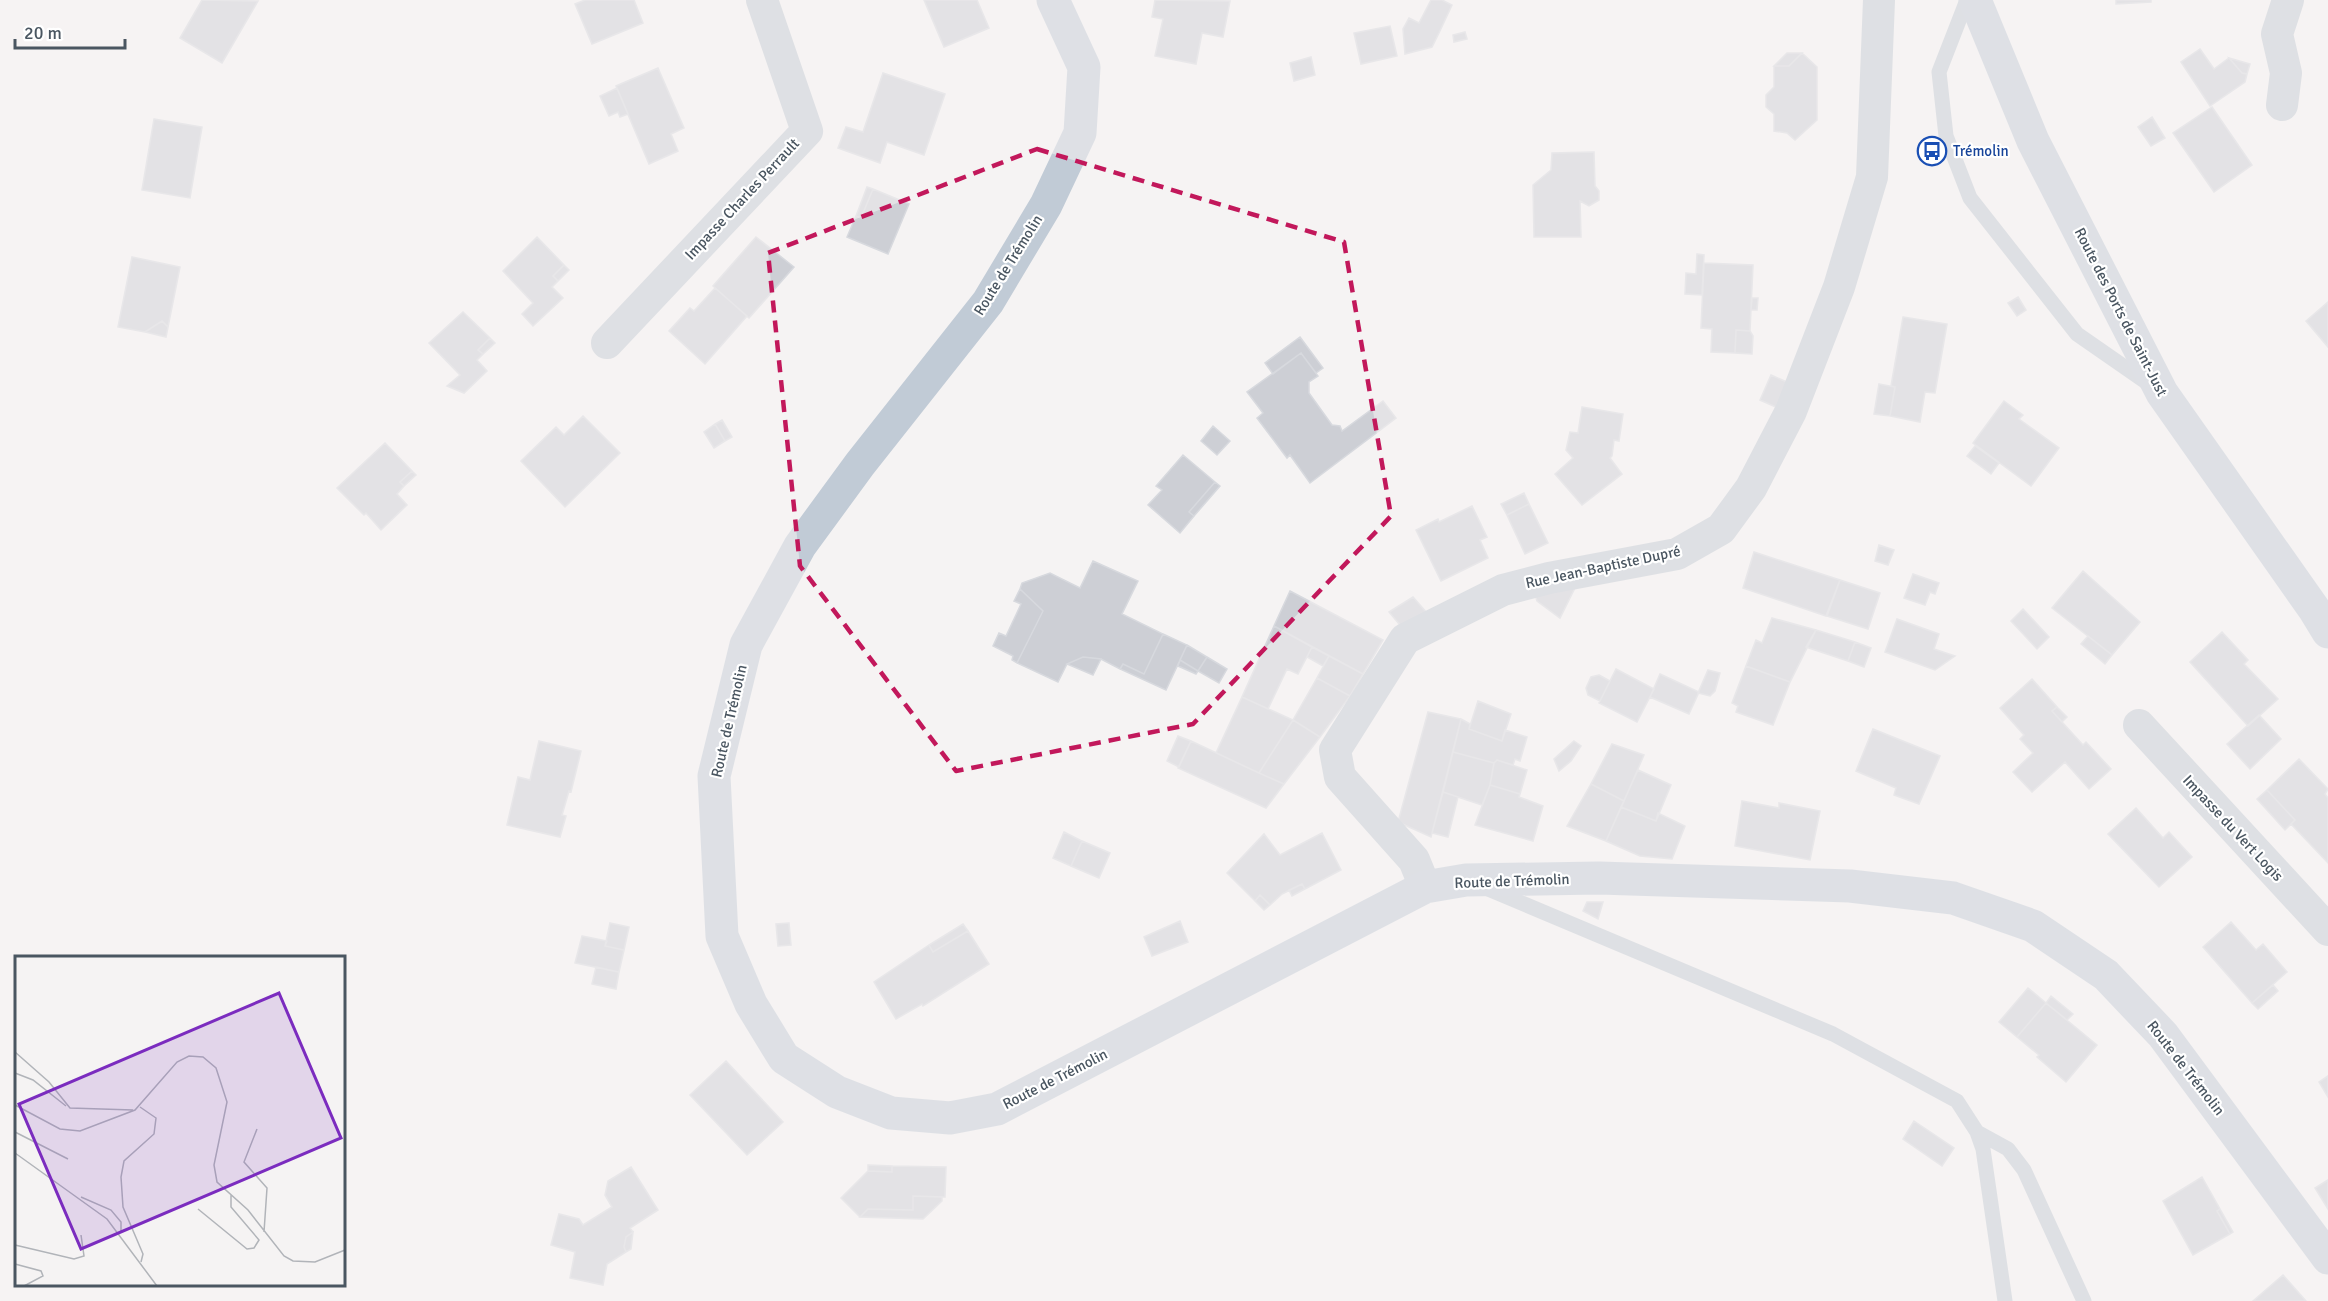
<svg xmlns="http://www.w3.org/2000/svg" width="2328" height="1301" viewBox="0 0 2328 1301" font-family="Signika,sans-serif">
<rect width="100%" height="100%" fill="#f5f3f3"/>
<!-- building -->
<path fill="#cdcfd5" stroke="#d7d9de" stroke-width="1.5" d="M202,0L258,1L222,63L180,38Z
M585,0H634L643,23L592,44L575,4Z
M924,0H977L989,28L944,47Z
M1155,0L1230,1L1223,37L1202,33L1196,64L1155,56L1163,19L1152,17Z
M1431,0H1442L1452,5L1439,33L1432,47L1405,54L1403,29L1409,18L1419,23Z
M2116,0H2151V2L2116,4Z
M1390,26L1397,56L1361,64L1354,33Z
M1465,32L1467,39L1454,42L1453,35Z
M2200,49L2214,69L2229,58L2242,73L2247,74L2245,82L2210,106L2181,62Z
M1787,53H1802L1789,66H1774Z
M1802,53L1817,67V120L1795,140L1787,133L1774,131V114L1766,107V95L1774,87V66H1789Z
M1311,57L1315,75L1294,81L1290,63Z
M2229,58L2250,64L2247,74L2242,73Z
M658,68L684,128L671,134L678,151L649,164L616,86Z
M883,73L945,94L924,155L887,142L880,163L838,148L846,127L863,132Z
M617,88L628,114L620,117L618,112L609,116L600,96Z
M2212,107L2252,165L2214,192L2173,133Z
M2152,117L2165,138L2151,146L2138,127Z
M154,119L202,127L190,198L142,190Z
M1594,152L1595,186L1599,191V200L1589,206L1580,201L1581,237H1534L1533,185L1551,170L1552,153Z
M867,187L873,189L861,218L856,216Z
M873,189L909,204L888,254L847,237L856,216L861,218Z
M537,237L564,265L553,276L558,281L552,287L563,298L533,326L522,314L533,303L503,271Z
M756,237L794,267L749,318L713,286Z
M1697,254L1704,255L1702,295L1685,294L1686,273L1696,274Z
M132,257L180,267L168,327L162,321L145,332L118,327Z
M1704,263L1753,265L1750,331L1736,330L1735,353L1711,352L1712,329L1701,328Z
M564,265L569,270L558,281L553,276Z
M715,288L747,316L705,364L669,331L690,308L694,311Z
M2018,297L2026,310L2017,316L2008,303Z
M1752,298H1758L1757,310H1751Z
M2328,302V347L2306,321Z
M463,312L490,338L478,350L483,354L477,360L487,371L464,393L447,386L460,375L429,343Z
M1903,317L1947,324L1935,393L1925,392L1920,422L1890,416L1895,387L1891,386Z
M162,321L168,327L166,337L145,332Z
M1736,330L1750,331L1753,336L1752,354L1735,353Z
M1300,337L1323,368L1316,373L1301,353L1273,374L1265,363Z
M490,338L495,343L483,354L478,350Z
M1301,353L1318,376L1309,382V393L1332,425L1340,426L1342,431L1383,401L1396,418L1310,483L1290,455L1287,458L1257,418L1263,413L1247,392Z
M1771,375L1789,383L1778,408L1760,400Z
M1879,384L1895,387L1890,416L1874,414Z
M2004,401L2023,415L2019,419L2059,448L2031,486L1973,443Z
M1582,407L1623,414L1619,441L1614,440L1612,456L1610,458L1622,474L1582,505L1555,474L1573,458L1566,450L1570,432L1578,433Z
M583,416L620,453L565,507L521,461L556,427L564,435Z
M722,420L732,437L725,441L715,424Z
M715,424L725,441L714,448L704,432Z
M1213,426L1230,441L1217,455L1201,441Z
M385,443L412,471L400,482L404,486L397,494L407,505L381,530L366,513L364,515L337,488Z
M1975,446L1999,463L1991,474L1967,456Z
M1183,455L1215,482L1189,512L1194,516L1180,533L1148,505L1162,490L1156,486Z
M412,471L416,475L404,486L400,482Z
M1215,482L1220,486L1194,516L1189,512Z
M1524,493L1529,504L1507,515L1501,504Z
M1529,504L1548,543L1525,554L1507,515Z
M1472,506L1487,537L1480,540L1488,558L1441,581L1416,530L1438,519L1439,522Z
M1879,545L1894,550L1888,565L1875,561Z
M1754,552L1840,580L1826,616L1743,588Z
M1093,561L1138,581L1122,614L1163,634L1144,674L1123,664L1120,669L1101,659L1083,657L1067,664L1058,682L1017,663L1043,611L1020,589L1022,583L1050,573L1080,588Z
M2083,571L2140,622L2112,655L2052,608Z
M1913,574L1939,583L1935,594L1930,592L1925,605L1904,598Z
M1840,580L1880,593L1868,629L1827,616Z
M1575,588L1560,618L1537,601L1535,594Z
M1020,589L1043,611L1017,663L1012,660L1013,656L993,646L999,633L1006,636L1021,604L1014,601Z
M1290,591L1383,640L1363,674L1274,626Z
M1413,597L1427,613L1400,625L1389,612Z
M2023,609L2049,637L2037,649L2011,621Z
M1772,618L1816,630L1790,682L1746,666L1756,640L1762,643Z
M1897,619L1939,634L1934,649L1955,656L1935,670L1885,652Z
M1274,626L1312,647L1298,674L1287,669L1268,709L1242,697Z
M1816,630L1855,642L1848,661L1806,647Z
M2222,632L2248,660L2244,664L2278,699L2248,726L2190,662Z
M1163,634L1187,645L1166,690L1120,669L1123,664L1144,674Z
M2088,636L2112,655L2105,664L2081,644Z
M1855,642L1871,648L1864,667L1848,661Z
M1187,645L1207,657L1198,671L1180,660Z
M1312,647L1329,656L1323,666L1307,657Z
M1329,656L1363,674L1350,696L1317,678Z
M1083,657L1101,659L1093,675L1067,664Z
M1207,657L1227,669L1219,683L1198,671Z
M1180,660L1198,671L1196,674L1178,666Z
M1746,666L1790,682L1773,725L1736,712L1738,706L1732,703Z
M1616,669L1654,689L1637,722L1599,703Z
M1708,670L1720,673L1715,691L1710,696L1698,693Z
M1660,674L1699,692L1689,714L1650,697Z
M1599,675L1610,681L1600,701L1588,695L1586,688L1591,677Z
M1317,678L1350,696L1320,737L1293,720Z
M2032,679L2057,707L2052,711L2083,745L2086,742L2111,769L2089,789L2065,762L2032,792L2013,772L2033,753L2020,739L2024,735L2000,708Z
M1242,697L1293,720L1259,773L1216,753Z
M1478,701L1511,714L1502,741L1469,729Z
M2057,707L2067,717L2062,722L2052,711Z
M1428,712L1461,719L1431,837L1398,822Z
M2259,715L2281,739L2250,769L2227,744Z
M1461,719L1470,724L1469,729L1502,741L1505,730L1527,737L1520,761L1515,759L1513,765L1497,760L1494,763L1453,752Z
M1293,720L1320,737L1284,784L1259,773Z
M1873,729L1940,756L1919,804L1894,795L1896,788L1856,771Z
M1178,736L1191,741L1179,767L1167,761Z
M539,741L581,751L571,792L569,791L562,815L566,816L560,837L507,825L518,777L530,780Z
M1191,741L1259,773L1284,784L1266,808L1178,768Z
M1574,741L1581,746L1571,761L1559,771L1554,759Z
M1612,744L1644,755L1624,801L1591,784Z
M1453,752L1494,763L1490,785L1482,805L1443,792Z
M2299,759L2328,789L2325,794L2328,798V863L2291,824L2295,820L2267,790Z
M1497,760L1527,770L1520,794L1490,785L1494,763Z
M1638,770L1671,785L1656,821L1621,807Z
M1591,784L1624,801L1606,841L1567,826Z
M1490,785L1520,794L1519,797L1543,806L1533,841L1475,825Z
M2267,790L2295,820L2285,830L2257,799Z
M1443,792L1458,797L1448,837L1432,833Z
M1742,801L1779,808V803L1820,811L1810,860L1735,846Z
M1621,807L1656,821L1658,813L1685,826L1672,859L1640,856L1606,841Z
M2136,808L2163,838L2169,832L2192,857L2159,887L2108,834Z
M1064,832L1082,841L1071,866L1053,858Z
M1322,833L1341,870L1305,889L1302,884L1282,894L1270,905L1260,895L1255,901L1227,873L1264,834L1280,855Z
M1082,841L1110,853L1099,878L1071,866Z
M1302,884L1305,889L1292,896L1289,890Z
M1260,895L1270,905L1264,910L1255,901Z
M1587,902H1603L1598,919L1583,911Z
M1180,921L1188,942L1152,956L1144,937Z
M2231,922L2256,950L2263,944L2287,972L2252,1003L2203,947Z
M610,923L629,927L624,950L605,946Z
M789,923L791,945L778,946L776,924Z
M963,924L968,931L933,952L929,945Z
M968,931L989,964L923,1006L922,1004L896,1019L874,982L929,945L933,952Z
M582,936L607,941L605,946L624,950L619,972L575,963Z
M596,967L619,972L616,989L592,984Z
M2273,985L2278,991L2258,1009L2252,1003Z
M2028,988L2046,1003L2017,1037L1999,1022Z
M2051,996L2073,1014L2067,1020L2046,1003Z
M2046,1003L2097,1045L2066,1082L2037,1057L2039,1055L2017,1037Z
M726,1061L783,1122L747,1155L690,1095Z
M2328,1076V1097L2319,1082Z
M1914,1121L1954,1148L1942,1166L1903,1139Z
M868,1165L892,1166V1172L868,1171Z
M892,1166L946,1167L945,1197L913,1196V1210L868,1209L860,1217L841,1198L868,1171L892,1172Z
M631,1167L658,1210L630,1228L633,1232L626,1237L624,1247L626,1252L607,1264L603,1285L570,1278L575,1252L551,1245L559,1214L579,1219L583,1225L612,1207L605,1195L608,1181Z
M2202,1177L2220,1209L2217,1211L2230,1234L2193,1255L2163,1201Z
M2328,1180V1209L2315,1188Z
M913,1196L942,1197V1201L923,1219L860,1217L868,1209L913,1210Z
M2220,1209L2233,1232L2230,1234L2217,1211Z
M633,1232L631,1249L626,1252L624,1247L626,1237Z
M2283,1275L2306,1301H2253Z"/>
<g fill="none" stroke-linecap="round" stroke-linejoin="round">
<!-- lane -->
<path stroke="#c1cad2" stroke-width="15" d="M1967,0L1939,72L1946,136L1970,198L2077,334L2149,384
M1486,888L1833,1034L1957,1101L1977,1132L1983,1149L2005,1301
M1977,1132L2008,1149L2024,1170L2084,1301"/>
<!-- street -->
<path stroke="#c1cad2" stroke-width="32" d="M2282,105L2286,73L2277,34L2288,0
M607,343L807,131L762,0
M2139,725L2328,930
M1425,887L1414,860L1340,777L1335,750L1405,639L1503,590L1549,578L1677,554L1721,529L1751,488L1791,411L1839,287L1872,177L1879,0"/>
<!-- secondary -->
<path stroke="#c1cbd6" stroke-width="33" d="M1053,0L1084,67L1080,133L1046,205L988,302L860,464L800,546L746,645L714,776L722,936L751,1004L784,1058L837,1092L891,1113L950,1118L997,1109L1425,887L1466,880L1599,878L1850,886L1953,898L2033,926L2106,975L2163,1035L2328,1258
M1975,0L2033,141L2162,393L2314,609L2328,632"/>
</g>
<!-- marked area -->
<path d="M0 0H2328V1301H0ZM1037,149L1344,242L1391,516L1193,724L956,771L800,566L768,253Z" fill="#f5f3f3" fill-opacity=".55" fill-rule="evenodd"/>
<path fill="none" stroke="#c2185b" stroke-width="4.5" stroke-dasharray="12 8" stroke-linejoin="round" d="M1037,149L1344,242L1391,516L1193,724L956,771L800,566L768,253Z"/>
<!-- icons -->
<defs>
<g id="bus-ring" transform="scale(1.5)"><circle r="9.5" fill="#fff" stroke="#1a4fb4" stroke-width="1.5"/><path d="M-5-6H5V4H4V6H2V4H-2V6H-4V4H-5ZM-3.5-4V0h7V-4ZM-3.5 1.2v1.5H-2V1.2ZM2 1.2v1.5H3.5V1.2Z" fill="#1a4fb4"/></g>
</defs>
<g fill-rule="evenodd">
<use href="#bus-ring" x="1932" y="151"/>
</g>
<g text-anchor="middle" stroke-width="4.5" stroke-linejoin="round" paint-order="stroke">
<!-- transit labels -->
<g font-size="15" fill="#164399" stroke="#fff" text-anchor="start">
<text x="1953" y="156">Trémolin</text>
</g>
<!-- street labels -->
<g font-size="15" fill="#4a5661" stroke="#fff">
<text transform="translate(742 199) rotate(-47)" y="5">Impasse Charles Perrault</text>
<text transform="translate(1008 265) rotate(-58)" y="5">Route de Trémolin</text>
<text transform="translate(2121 312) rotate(63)" y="5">Route des Ports de Saint-Just</text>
<text transform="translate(1603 567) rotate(-12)" y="5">Rue Jean-Baptiste Dupré</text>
<text transform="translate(729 721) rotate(-77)" y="5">Route de Trémolin</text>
<text transform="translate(2233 828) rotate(47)" y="5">Impasse du Vert Logis</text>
<text transform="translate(1512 881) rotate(-2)" y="5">Route de Trémolin</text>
<text transform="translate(2186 1068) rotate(52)" y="5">Route de Trémolin</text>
<text transform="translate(1055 1079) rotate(-27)" y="5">Route de Trémolin</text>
</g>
</g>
<!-- overview -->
<g transform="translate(15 956)">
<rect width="330" height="330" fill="#f5f3f3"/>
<path fill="none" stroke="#b1b4b9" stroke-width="1.5" d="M0,96L34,126L55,152L118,154M0,117L18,124L51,150M0,149L45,173L65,175L120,154L162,106L174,100L188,101L201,112L212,146L199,209L202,226L233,254L269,300L278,305L300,306L330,294M125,151L141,162L139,178L109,205L106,221L108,251L128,298L126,306M242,173L229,206L252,232L249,276M0,176L53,203M0,197L92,263L142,330M66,241L96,254L106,266V277M183,253L232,293L239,292L244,284L216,251V239M0,289L59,303L69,300L66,279M0,308L26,315L28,320L9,330"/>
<path fill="#7b2cbf" fill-opacity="0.15" stroke="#7b2cbf" stroke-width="3" d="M264,37L326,182L66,293L4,148Z"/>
<rect width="330" height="330" fill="none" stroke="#4a5661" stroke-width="3"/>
</g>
<!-- scale -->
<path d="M15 39v9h110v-9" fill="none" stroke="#4a5661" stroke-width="3"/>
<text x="24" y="39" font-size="18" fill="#4a5661" stroke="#ffffff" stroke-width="4.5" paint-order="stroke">20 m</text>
</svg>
